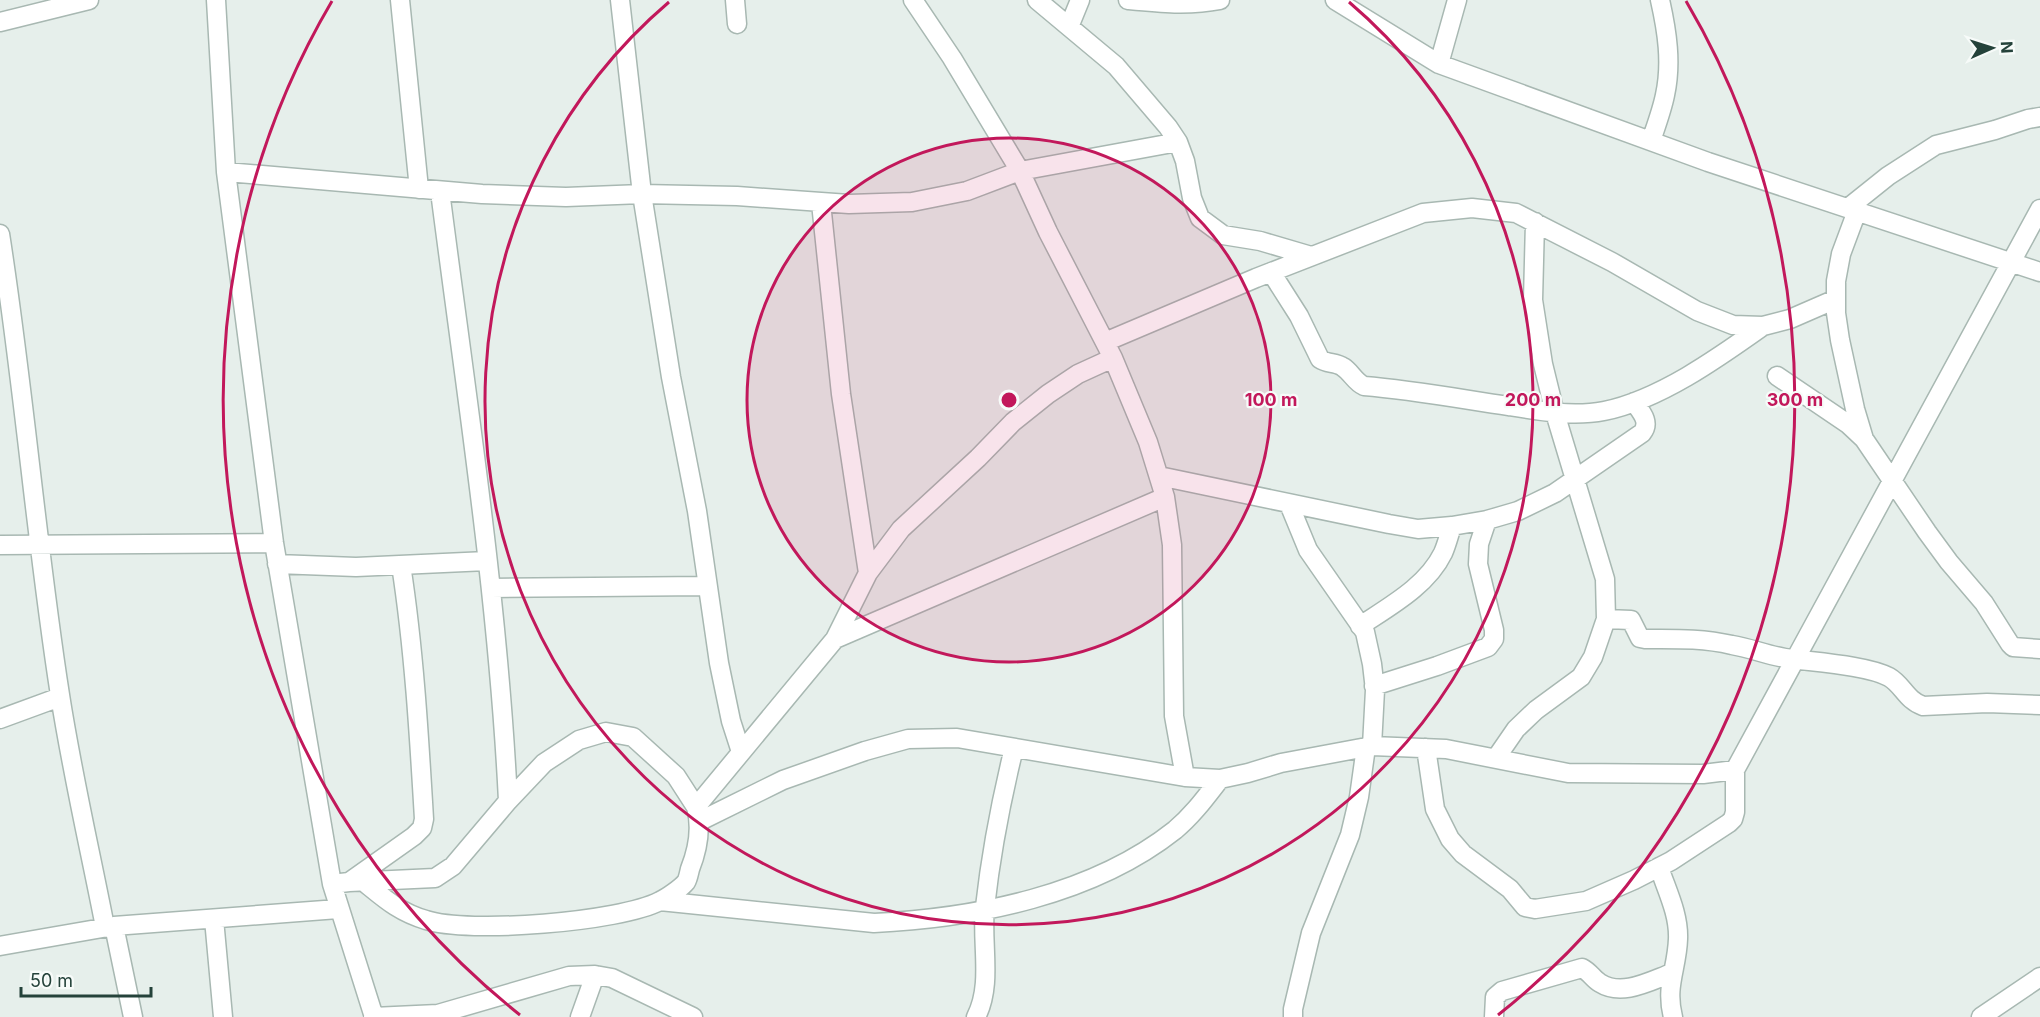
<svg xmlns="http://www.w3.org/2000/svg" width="2040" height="1017" viewBox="0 0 2040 1017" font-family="Inter,sans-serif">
<rect width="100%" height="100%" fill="#e6efeb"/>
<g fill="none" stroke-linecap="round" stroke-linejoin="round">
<!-- minor casing -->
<g stroke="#a8b8b2" stroke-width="21">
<path id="minor" d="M216,0L226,172L274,543L332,884L374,1017
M400,0L419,189
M620,0L642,194L671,377L697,511L719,663L731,721L741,752
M735,0L737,24
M913,0L952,58L1020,171L1048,232L1113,358L1148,442L1165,497L1172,545L1174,716L1185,777
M1037,0L1116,66L1168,127L1178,142L1185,161L1192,198L1200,218L1223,235L1260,241L1311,256
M1128,0C1159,3 1189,6 1220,0
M1335,0L1439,64L1708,162L2040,272
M0,22L89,0
M1069,27L1080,0
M1439,64L1457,0
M1651,141C1656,126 1662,110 1665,95C1672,63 1667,31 1660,0
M226,172L482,194L566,197L642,194L737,196L849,204L912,202L967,191L1020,171L1178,142
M440,191C466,394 498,596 508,801
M821,203L841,394L868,573
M1848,208L1888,176L1936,145L1995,130L2028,119L2040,117
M1857,211L1841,254L1836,281V313L1840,340L1855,409L1864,439L1927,532L1949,562L1984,603L2010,644L2013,647L2040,649
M0,234C24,387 36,542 60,695C72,773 90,850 105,927
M1271,272L1299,316L1320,359C1327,364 1336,362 1343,367C1351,372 1355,382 1364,386C1413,390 1461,399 1509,406C1539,411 1573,417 1604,411C1659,400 1718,358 1763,326
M1105,342L1256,278L1423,213L1472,208L1516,213L1612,262L1697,311L1733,325L1763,326L1790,319L1836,299
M1777,376L1848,424L1864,439
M1159,476L1389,524L1418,529L1452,526L1487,520L1518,511L1555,493L1642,433C1651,422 1641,412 1634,402
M1289,504L1308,550L1365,632L1372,664L1375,690L1372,746
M0,545L274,543
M277,564L356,567L487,561
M491,588L706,586
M1606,619L1631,620L1640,638L1645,639C1675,639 1702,638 1732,645C1750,648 1767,655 1785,658C1811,662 1867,665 1889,677C1903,685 1906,700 1923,706L1987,703L2040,705
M1360,626C1390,606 1427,586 1443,553C1447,544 1449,535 1452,526
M835,639L1165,497
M1374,686L1437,666L1488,647L1494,639V630L1478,564L1479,544L1487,520
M0,719L60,697
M1426,748L1435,809L1450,839L1463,854L1510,889L1525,907L1535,909L1586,901L1634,880L1671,861L1729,823L1733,819L1735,812V770L2040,209
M1496,758L1516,729L1536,710L1581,677L1593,657L1606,619L1605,579L1555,413L1543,364L1533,300L1535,222
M700,821L783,780L865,751L908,739L957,738L1185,777L1220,779L1248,773L1281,763L1372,746L1446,749L1568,773L1703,774L1735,770
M1659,867C1667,891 1679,914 1678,939C1677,969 1665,986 1673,1017
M349,882L414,836L422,828L424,819C419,734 414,649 401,565
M364,882C385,899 399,912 426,920C468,934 620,922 660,901C667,898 681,888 686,882C688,879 689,873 690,869C698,849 702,829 696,807L835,639L868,573L901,529L978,458L1013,422L1048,394L1078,374L1113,358
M332,884L349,882L435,878L453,866L508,801L544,763L579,740L606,732L633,737L676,776L696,807
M660,901L874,923C976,918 1093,895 1175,830C1193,815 1206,797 1220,779
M214,919L223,1017
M114,926L133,1017
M0,946L114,926L338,909
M373,1017L438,1014L569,976L595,975L612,978L693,1017
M580,1017L595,975
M976,1017C993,984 981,944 985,907C991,853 1001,801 1014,748
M1293,1017V1009L1311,933L1350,835L1359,797L1366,747
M1494,1017L1495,997L1502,991L1582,968C1590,972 1593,979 1600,983C1622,997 1650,981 1672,973
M1981,1017L2040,977"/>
</g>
<!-- minor -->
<use href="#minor" stroke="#fff" stroke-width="18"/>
</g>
<!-- distance rings -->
<circle cx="1009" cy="400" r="262" fill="#c2185b" fill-opacity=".12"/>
<g fill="none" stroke="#c2185b" stroke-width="3">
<circle cx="1009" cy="400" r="262"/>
<path d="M1349 2A524 524 0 1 1 669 2"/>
<path d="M520 1015A786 786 0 0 1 332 1M1686 1A786 786 0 0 1 1498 1015"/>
</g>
<circle cx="1009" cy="400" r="9" fill="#c2185b" stroke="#f7fbf9" stroke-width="3"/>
<g font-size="18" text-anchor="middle" font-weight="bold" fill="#c2185b" stroke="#f7fbf9" stroke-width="4.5" stroke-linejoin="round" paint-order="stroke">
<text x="1271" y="406">100 m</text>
<text x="1533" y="406">200 m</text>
<text x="1795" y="406">300 m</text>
</g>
<!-- north arrow -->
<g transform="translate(1992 48) rotate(87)" stroke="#f7fbf9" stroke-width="4.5" paint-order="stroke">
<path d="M0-4.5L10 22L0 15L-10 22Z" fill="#24423a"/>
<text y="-9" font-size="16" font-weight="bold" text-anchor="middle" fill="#24423a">N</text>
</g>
<!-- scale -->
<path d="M21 987v9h130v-9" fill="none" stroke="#24423a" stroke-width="3"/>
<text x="30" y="987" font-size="18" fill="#24423a" stroke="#f7fbf9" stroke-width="4.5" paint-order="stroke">50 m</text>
</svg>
